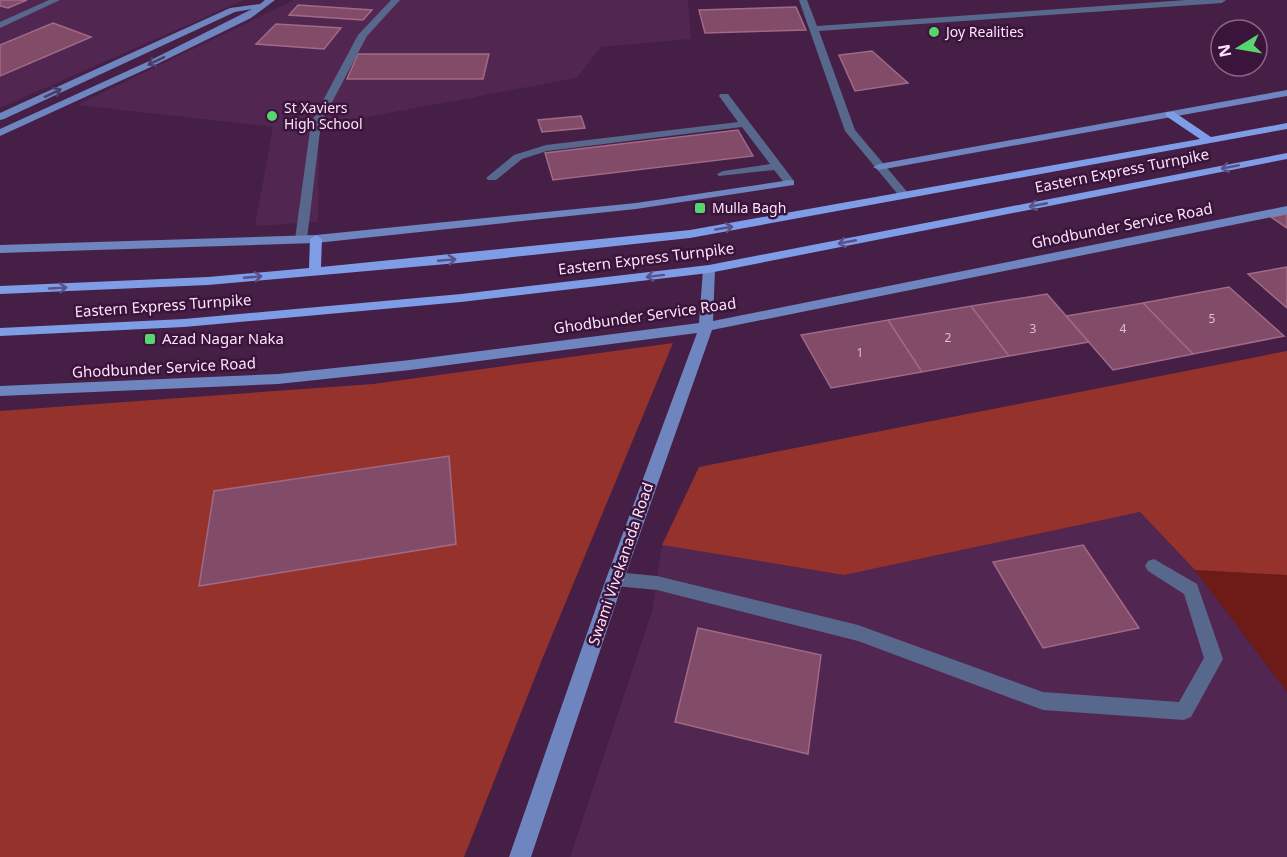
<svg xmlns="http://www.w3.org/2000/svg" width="1287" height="857" viewBox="0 0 1287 857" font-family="'Noto Sans',sans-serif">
<rect width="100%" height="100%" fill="#451f45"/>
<!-- built -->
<path fill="#512651" d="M0,0H244L0,108Z
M294,0H688L691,39L601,47L577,78L319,126L318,222L255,226L273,127L77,105Z
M1140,512L1195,570L1287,692V857H570L652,611L662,545L844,575Z"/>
<!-- green -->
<path fill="#6e1b17" d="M1195,570L1287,575V692Z"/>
<!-- forest -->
<path fill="#96322c" d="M673,343L543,657L464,857H0V411L373,384Z
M1287,351V575L1195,570L1140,512L844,575L662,545L699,467Z"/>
<!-- building -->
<path fill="#824c69" stroke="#a16986" stroke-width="1.5" d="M0,0H27L8,8L0,6Z
M298,5L372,10L363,20L289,15Z
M796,7L806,30L705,33L699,10Z
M53,23L91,37L0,76V45Z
M276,24L341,28L324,49L256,44Z
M872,51L908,83L855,91L839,55Z
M358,54H489L483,79H347Z
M581,116L585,128L542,132L538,120Z
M738,130L753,156L553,180L545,153Z
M1287,214V228L1271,217Z
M1287,267V308L1248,274Z
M1229,287L1284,336L1193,354L1143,303Z
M1047,294L1089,342L1009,356L971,306Z
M1143,303L1193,354L1113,370L1066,316Z
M971,306L1009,356L922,372L888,320Z
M888,320L922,372L831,388L801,335Z
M449,456L456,544L199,586L214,491Z
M1083,545L1139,628L1043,648L993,562Z
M698,628L821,655L808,754L675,722Z"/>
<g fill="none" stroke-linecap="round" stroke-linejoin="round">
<!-- lane -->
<path fill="#58678c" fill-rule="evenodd" d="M49,0H60L0,28V22Z
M391,0H400L367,36L321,123L307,239L301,243L297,242L295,239L311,123L358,35Z
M720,94H728L794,181V185H786L774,170L719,176L717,174L723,171L770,164L742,127L547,151L522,159L496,180H488L486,178L514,155L546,145L738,122L719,96Z
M1154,559L1197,584L1223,659L1191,717L1184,720L1043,710L858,641L657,590L615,586L609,584L606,579L609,574L615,572L657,576L858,625L1043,692L1179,702L1204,658L1184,594L1148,571L1145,566L1148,561Z"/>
<!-- street -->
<path fill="#58678c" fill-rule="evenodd" d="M799,0H807L817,26L1186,0H1226L1222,3L819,31L855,130L909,194V198H901L845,131Z"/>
<!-- secondary -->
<path fill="#6e85bf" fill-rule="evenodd" d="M265,0H275L251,18L153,66L0,136V129L147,62L252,9L235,12L4,119L0,120V113L230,8L260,4Z
M1287,90V96L879,170L873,167L879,164Z
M790,180L794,181V185L636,209L316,243L0,253V245L316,235L636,203Z
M1287,206V214L712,330L624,579L531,857H509L606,579L697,333L410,370L278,384L0,396V386L278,374L410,360L699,323L703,269L709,265L715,269L713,321Z"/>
<!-- primary -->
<path fill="#7f9ce7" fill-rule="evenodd" d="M1166,112H1174L1211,137L1287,123V129L690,238L458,263L208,285L0,294V286L208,277L309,268L310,239L316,235L322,239L321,267L690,230L1200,139L1166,116Z
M1287,153V159L709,273L461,302L184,327L0,336V328L184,319L461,294L709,265Z"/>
</g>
<!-- one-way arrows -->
<defs><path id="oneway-shaft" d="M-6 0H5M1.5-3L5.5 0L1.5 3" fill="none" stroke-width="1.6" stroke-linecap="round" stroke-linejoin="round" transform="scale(1.5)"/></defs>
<g stroke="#4c3c69">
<use href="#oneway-shaft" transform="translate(156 61) rotate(154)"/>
<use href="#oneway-shaft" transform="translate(53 93) rotate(-25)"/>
</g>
<g stroke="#595188">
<use href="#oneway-shaft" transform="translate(1230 167) rotate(169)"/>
<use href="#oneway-shaft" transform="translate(1038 205) rotate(169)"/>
<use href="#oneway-shaft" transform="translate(724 228) rotate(-10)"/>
<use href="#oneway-shaft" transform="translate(847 242) rotate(169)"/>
<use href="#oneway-shaft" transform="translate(447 260) rotate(-5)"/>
<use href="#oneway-shaft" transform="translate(655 276) rotate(173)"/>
<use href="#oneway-shaft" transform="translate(253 277) rotate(-5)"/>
<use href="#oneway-shaft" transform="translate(58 288) rotate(-3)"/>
</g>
<!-- markers -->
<g fill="#58d56f" stroke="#3a143a" stroke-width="2">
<circle cx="934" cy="32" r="6"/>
<circle cx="272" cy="116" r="6"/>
<rect x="694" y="202" width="12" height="12" rx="3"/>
<rect x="144" y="333" width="12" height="12" rx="3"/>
</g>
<g text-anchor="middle" stroke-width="5" stroke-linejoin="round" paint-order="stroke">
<!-- number labels -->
<g font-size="12" fill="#debdd6">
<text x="1212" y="323">5</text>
<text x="1033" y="333">3</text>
<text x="1123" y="333">4</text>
<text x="948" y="342">2</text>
<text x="860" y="357">1</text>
</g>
<!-- far-poi labels -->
<g font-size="14" fill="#fce3fb" stroke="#3a143a" text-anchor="start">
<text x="946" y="37">Joy Realities</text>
<text x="284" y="113">St Xaviers<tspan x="284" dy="16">High School</tspan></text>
<text x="712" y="213">Mulla Bagh</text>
</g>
<!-- street labels -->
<g font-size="15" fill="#fce3fb" stroke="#3a143a">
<text transform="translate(1122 171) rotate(-11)" y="5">Eastern Express Turnpike</text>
<text transform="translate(1122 226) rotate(-11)" y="5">Ghodbunder Service Road</text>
<text transform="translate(646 259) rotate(-7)" y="5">Eastern Express Turnpike</text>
<text transform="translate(163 306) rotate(-4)" y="5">Eastern Express Turnpike</text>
<text transform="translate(645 316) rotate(-8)" y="5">Ghodbunder Service Road</text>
<text transform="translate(164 368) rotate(-3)" y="5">Ghodbunder Service Road</text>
<text transform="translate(621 564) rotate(-71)" y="5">Swami Vivekanada Road</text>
</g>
<!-- poi labels -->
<g font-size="15" fill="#fce3fb" stroke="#3a143a" text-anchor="start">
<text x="162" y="344">Azad Nagar Naka</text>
</g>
</g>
<!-- north arrow -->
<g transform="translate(1239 48) rotate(259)"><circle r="28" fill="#3a143a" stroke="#886787" stroke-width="1.5"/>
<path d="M0-4.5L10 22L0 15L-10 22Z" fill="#58d56f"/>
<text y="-9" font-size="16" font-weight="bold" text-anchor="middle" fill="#fce3fb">N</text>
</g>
</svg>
